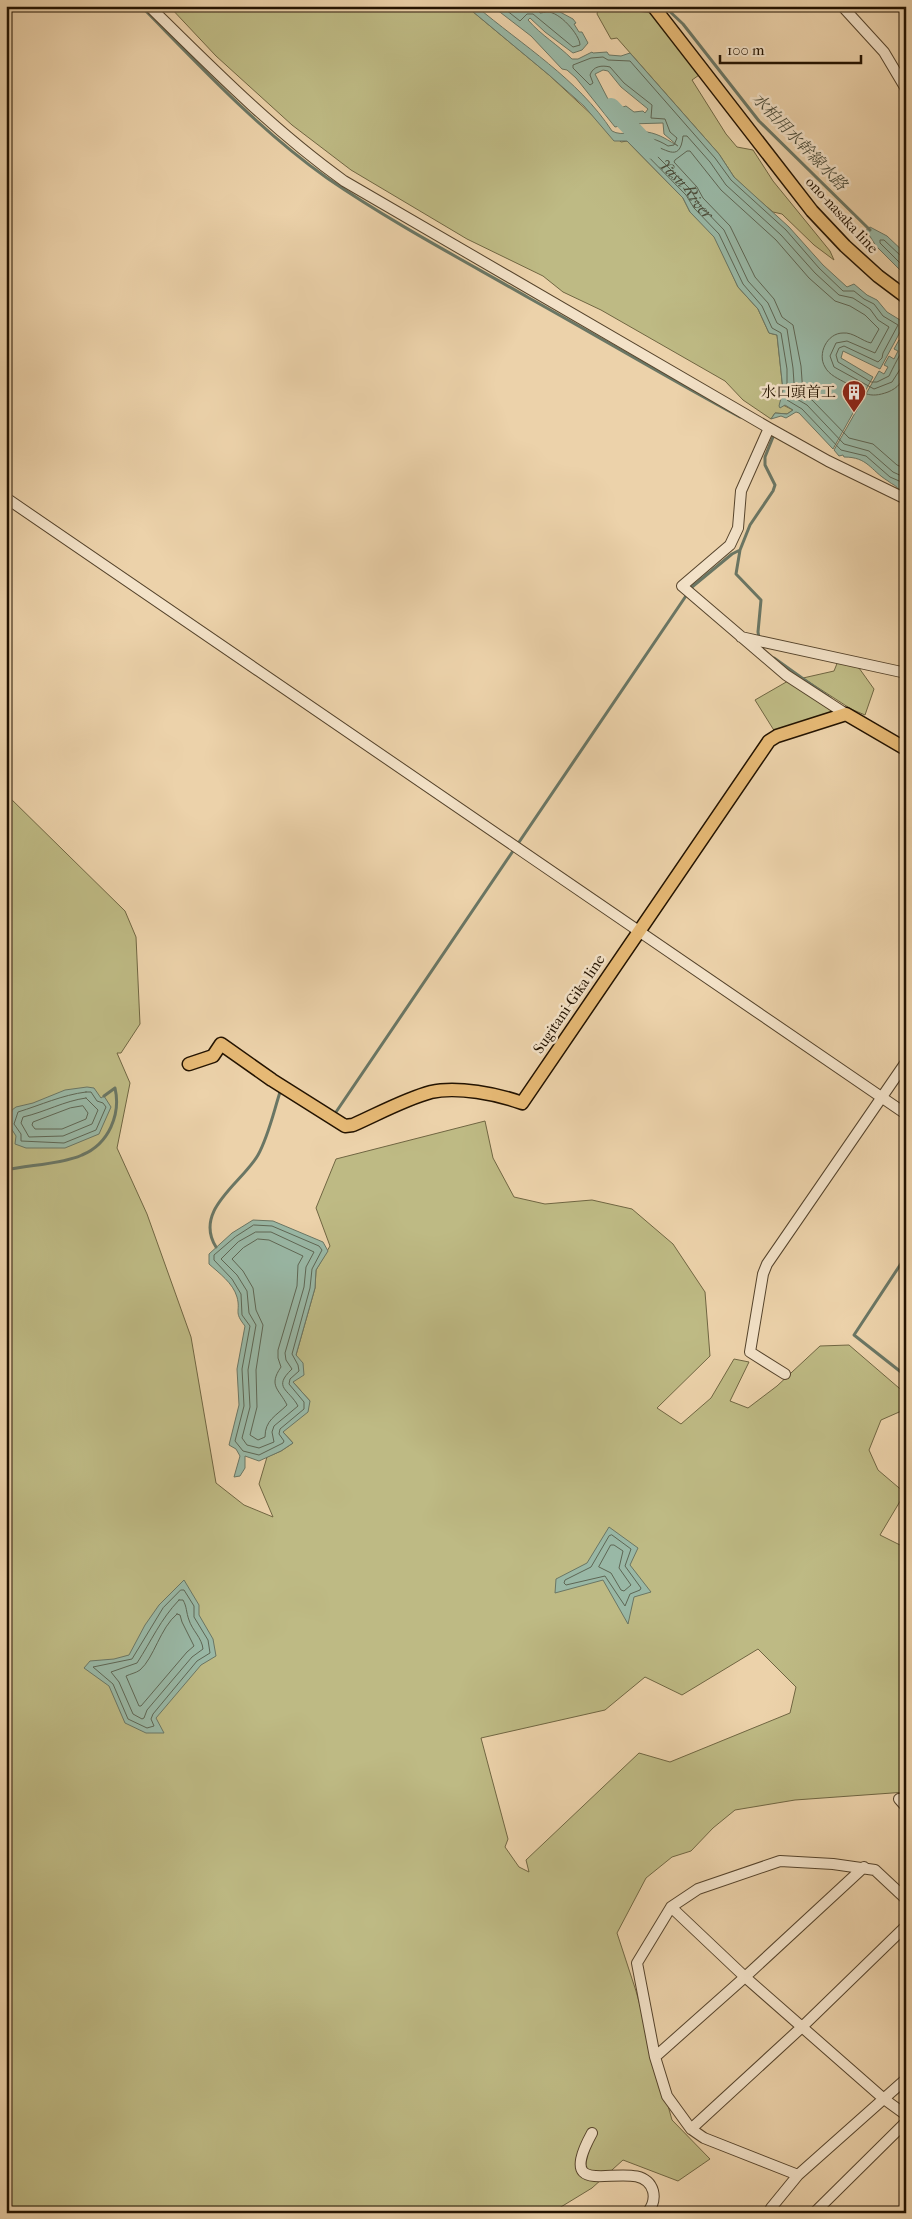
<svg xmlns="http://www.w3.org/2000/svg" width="912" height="2219" viewBox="0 0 912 2219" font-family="'IM FELL French Canon','Noto Serif JP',serif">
<rect width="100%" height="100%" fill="#ecd2aa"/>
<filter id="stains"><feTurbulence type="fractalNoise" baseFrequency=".004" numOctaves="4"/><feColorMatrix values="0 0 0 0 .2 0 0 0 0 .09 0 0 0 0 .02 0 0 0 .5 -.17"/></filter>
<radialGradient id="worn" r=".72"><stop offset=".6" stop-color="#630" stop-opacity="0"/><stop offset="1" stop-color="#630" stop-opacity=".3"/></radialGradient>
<!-- green -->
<path fill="#beba84" stroke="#706642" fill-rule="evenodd" d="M169,6H466L549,75L621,142L627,141L683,198L690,212L715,237L738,287L758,309L769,333L777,335L783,390L780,407L783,405L793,410L787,414L775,413L771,419L743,400L725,381L601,310L563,292L543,276L467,239L351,170L292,125L216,56Z
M599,6L652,13L702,73L692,80L726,134L737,147L753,150L773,181L830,251L834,260L814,245L782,214L773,212L754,196L734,177L719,154L617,38L611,39L597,14Z
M838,661L859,668L874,689L865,715L851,709L803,678L834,671Z
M788,681L833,712L775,732L755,700Z
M6,794L125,911L136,937L140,1024L121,1053H117L130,1083L117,1148L147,1214L191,1337L216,1483L244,1505L273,1517L259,1484L267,1457L281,1451L293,1443L283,1432L310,1401L293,1382L296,1355L315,1288L316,1270L330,1246L316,1208L336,1159L485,1121L493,1158L514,1197L545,1204L592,1200L632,1209L673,1244L705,1292L710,1356L657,1408L681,1424L711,1398L734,1359L749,1362L730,1401L748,1408L777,1386L820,1346L849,1345L906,1394V1409L881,1420L869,1450L878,1470L905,1493L880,1535L906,1548V1792L795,1800L735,1810L713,1828L691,1851L672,1857L646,1878L617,1933L636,1991L672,2120L710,2159L678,2181L623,2160L592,2188L551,2213H6ZM758,1649L796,1687L790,1713L670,1762L639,1753L526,1860L529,1872L519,1867L505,1847L508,1839L481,1738L605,1710L645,1677L682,1695Z"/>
<!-- water -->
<path fill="#99b8a6" stroke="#6a7664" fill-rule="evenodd" d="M466,6H476C522,45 578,79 612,131C622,137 636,130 647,132C660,134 669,141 678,146L664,134L663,123L629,124L615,127L576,78L567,70L562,69L531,36L492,6H536L537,8L544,9L545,6H549L573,19L576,23L574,24L579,32H582L588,43L582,50L573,53L545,32L530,18L528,20C542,36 557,44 572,59H578L592,52L593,53L607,52L609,55L621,56L630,53L719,154L734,177L789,227L823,265L847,287L854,284L867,295L877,300L887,312L905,323L880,369L843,351L841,358L873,377L833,449L799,413L796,412L786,418L781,416L771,419L775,413L787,414L793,410L785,405L780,408L779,406L783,390L777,335L769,333L758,309L738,287L714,237L690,212L683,198L627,141H614L584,106L549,75ZM603,70L608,71L621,87L648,109L645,113L643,111L634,112L626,106L620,108L609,101L595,74Z
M870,227L887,236L906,254V276L876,246L866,230Z
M906,337V488L900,491C896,485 893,485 888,481C870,470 868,457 844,457L843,455L839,456L834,450L879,371L884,374L888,367L884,365L889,356L894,359L898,351L894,349L899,340L903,342Z
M87,1087L94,1088L101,1098L104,1096L111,1107L99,1134L65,1148H26L15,1144L16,1136L9,1125L12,1110L16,1107L33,1103L65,1090Z
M253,1220L273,1221L323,1242L328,1251L316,1270L315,1288L296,1355L303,1363L304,1375L293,1382L310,1401L308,1412L283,1432L293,1443L281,1451L259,1461L245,1456V1468L240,1476L234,1477L240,1456L236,1449L229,1445L239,1405L237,1369L245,1326C233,1311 241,1312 237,1297C233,1283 219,1273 209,1264V1254L232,1233Z
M609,1527L638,1548L630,1565L651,1592L634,1597L628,1624L603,1580L555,1593L556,1579L587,1563Z
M184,1580L199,1605V1615L213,1639L216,1656L201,1665L156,1718L164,1733H146L125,1723L109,1686L84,1668L90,1661L114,1659L129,1655L145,1625L159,1605Z"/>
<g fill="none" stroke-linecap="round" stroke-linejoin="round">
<!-- shore -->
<g stroke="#5e6654" stroke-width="1">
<path d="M501,6L520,21L527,14H533L573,47L580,45C580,35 559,11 547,12C545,12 542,13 540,13L537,6"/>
<path d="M906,257L901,256L884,240H880V243L906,269"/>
<path d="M906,346C902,349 892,370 889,376L877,382H871L838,362L836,355L839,348L844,346L878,362L882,358L883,353L898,325L883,316L874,304L864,299L854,291H843L819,268L786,230L731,180L715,158L630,61L608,60L603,57L591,58L573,65V68L590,85L593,83L590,75C593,66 602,65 610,67L624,83L652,105L651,118L665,119L670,132L677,138L674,145L668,146C657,139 648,137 635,137L633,141L686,195L694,208L719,234L743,284L762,306L772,328L781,333L787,369V400L802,409L841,450L866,456L890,477L906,484"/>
<path id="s1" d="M906,360L892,382L874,389L834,367L830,356L836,343L847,341L875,353L889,327L878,320L870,309L853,298L839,295L815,273L781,235L726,185L710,162L687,136H683C680,166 663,145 651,146V150L691,190L698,203L724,230L748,281L768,303L777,323L787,329L793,368L795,398L807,405L844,444L869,451L893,472L906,478"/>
<path d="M906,373C902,382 898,388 888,392C869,399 863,393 846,383C839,379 829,375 825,367C817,354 827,333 843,333C853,332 862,341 871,343L879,329L865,315L850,306L835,301L809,278L776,240L721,190L690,151H687L675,160L674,162L697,187L703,198L730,226L755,277L774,299L782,317L793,325L801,366L803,394L812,400L849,438L873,444L897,465L906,469"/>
<path d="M86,1092H91L97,1101L103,1103L106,1107L96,1130L64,1143L21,1141V1134L14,1124L18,1112C41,1105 62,1095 86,1092Z"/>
<path d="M86,1098L98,1110L92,1124L63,1136L29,1137L21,1123L23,1117C45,1112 64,1101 86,1098Z"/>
<path d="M83,1106L88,1113L86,1119L62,1129H35L32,1125L33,1122L70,1108Z"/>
<path d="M254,1225L272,1226L319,1246L322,1250L312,1269L310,1288L292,1354L298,1365L299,1371L290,1379L289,1384L304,1402V1409L280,1429L279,1434L284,1441L283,1443L259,1455L243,1451L235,1441L244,1406L242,1369L250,1326L242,1315L241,1294L232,1279L214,1260V1255L235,1237Z"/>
<path d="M256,1232H271L314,1252L306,1267L304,1287L285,1353L286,1360L292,1369C272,1388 289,1389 298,1406L274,1426L272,1432L274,1442L259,1448L247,1445L242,1438L250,1407L248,1370L256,1325L249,1313L247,1291L237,1275L221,1259L238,1242Z"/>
<path d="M258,1239L269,1240L303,1256L298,1265L297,1286L278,1350V1358L281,1367C268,1386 279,1389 287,1405C276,1416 265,1420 265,1437L258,1440L250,1435L257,1407L256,1370L263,1325L256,1310L253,1288L243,1271L232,1259L243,1248Z"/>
<path d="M612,1535L631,1549L625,1566L641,1588L640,1590L630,1594L625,1606L605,1576L566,1585L564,1583L565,1580L591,1567L609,1536Z"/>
<path d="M611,1545H614L623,1551L619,1568L631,1585L624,1591L621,1590L611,1573L599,1567Z"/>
<path d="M181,1590H184L194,1606V1617L208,1640L210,1653L197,1661L153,1714L151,1719L154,1726L147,1728L128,1719L113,1684L93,1667L132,1659L163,1608Z"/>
<path d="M179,1600H183C187,1607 186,1612 189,1620C192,1630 202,1638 203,1649L192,1657L147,1710L144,1718L142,1719L133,1714L119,1682L111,1672L137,1663C152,1640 160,1620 179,1600Z"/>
<path d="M177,1614L180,1615L182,1622L194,1646L187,1652L141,1706H139L126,1676C130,1674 136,1673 140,1670C154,1658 160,1628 177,1614Z"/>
</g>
<!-- stream -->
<path stroke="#6a7664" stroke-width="3" d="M141,6C200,66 258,129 327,178C391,222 461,259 529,298C599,337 669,379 740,417
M664,6L683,24L759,121L870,230
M740,550L736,574L761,600L758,632L759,638
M774,658L830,698
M334,1115L692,587L732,554L740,550L750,525L773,491L775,485L765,465V457L775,432
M6,1170C28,1165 63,1164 82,1155C109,1144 121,1114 115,1088L104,1096
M216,1247C193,1210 242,1183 258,1155C269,1135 274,1110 281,1089
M906,1256L854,1335L906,1376"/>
<!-- river -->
<path stroke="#99b8a6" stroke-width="18" d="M611,107L652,150"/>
<!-- minor casing -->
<g stroke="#55432b" stroke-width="12">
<path id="minor" d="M149,6C212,68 273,130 344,181L769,428L828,461L906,499
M842,6L884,52L906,89
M769,428L741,491L738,528L730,545L682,586L786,675L846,714
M6,498L906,1114
M741,637L906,673
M785,1374L750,1352L763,1274L767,1264L906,1062
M899,1799L906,1807
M671,1907L745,1977L884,2099L906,2115
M655,2057L745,1977L864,1867
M691,2129L802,2027L906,1926
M592,2133C549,2212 641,2150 653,2191C655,2199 652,2207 647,2213
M798,2175L704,2138L691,2129L667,2096L655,2057L637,1963L671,1907L698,1889L780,1861L833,1864L875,1870L906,1899
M771,2208L798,2175L906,2079
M814,2213L906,2122"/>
</g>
<!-- major casing -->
<g stroke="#231301" stroke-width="15">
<path id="major" d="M653,6L812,211L845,246L878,276L906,297
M189,1064L213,1056L221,1044L272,1080L345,1126L353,1125C378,1114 405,1099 431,1092C457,1086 498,1094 522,1103L769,741L777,736L846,714L906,749"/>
</g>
<!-- minor -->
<use href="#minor" stroke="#f3e2c8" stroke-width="10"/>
<!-- major -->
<use href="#major" stroke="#e6b975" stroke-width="12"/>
</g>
<!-- icons -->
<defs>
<g id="building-pin" transform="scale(1.25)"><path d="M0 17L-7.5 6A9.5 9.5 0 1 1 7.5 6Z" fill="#8f2418" stroke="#f3e2c8"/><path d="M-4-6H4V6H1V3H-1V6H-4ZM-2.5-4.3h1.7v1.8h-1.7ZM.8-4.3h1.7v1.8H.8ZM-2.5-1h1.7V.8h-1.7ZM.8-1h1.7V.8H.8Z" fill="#fff"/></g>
</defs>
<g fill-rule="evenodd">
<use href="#building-pin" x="854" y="392"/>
</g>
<g text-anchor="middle" stroke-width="5" stroke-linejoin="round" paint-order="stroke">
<!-- street labels -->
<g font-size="15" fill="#231301" stroke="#f3e2c8">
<text transform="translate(842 215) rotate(47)" y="5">ono-nasaka line</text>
<text transform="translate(569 1004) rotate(-56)" y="5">Sugitani-Gika line</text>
</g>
<!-- poi labels -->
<g font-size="15" fill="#231301" stroke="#f3e2c8" text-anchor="end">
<text x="836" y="397">水口頭首工</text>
</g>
<!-- water labels -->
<g font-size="16" font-style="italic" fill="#4c4d3b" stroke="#f3e2c8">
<text transform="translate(800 141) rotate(46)" y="6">水柏用水幹線水路</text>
<text dy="6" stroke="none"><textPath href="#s1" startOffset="575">Yasu River</textPath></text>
</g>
</g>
<!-- margin -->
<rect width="912" height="2219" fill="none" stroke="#ecd2aa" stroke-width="25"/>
<rect x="8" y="8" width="897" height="2204" fill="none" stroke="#231301" stroke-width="2.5"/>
<rect x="12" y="12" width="887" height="2194" fill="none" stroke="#231301"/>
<!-- scale -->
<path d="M720 55v8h141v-8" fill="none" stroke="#231301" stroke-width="2.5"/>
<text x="727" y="55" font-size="15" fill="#231301" stroke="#f3e2c8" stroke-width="4" paint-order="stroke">100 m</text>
<rect width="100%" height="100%" filter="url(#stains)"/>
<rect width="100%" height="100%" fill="url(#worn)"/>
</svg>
